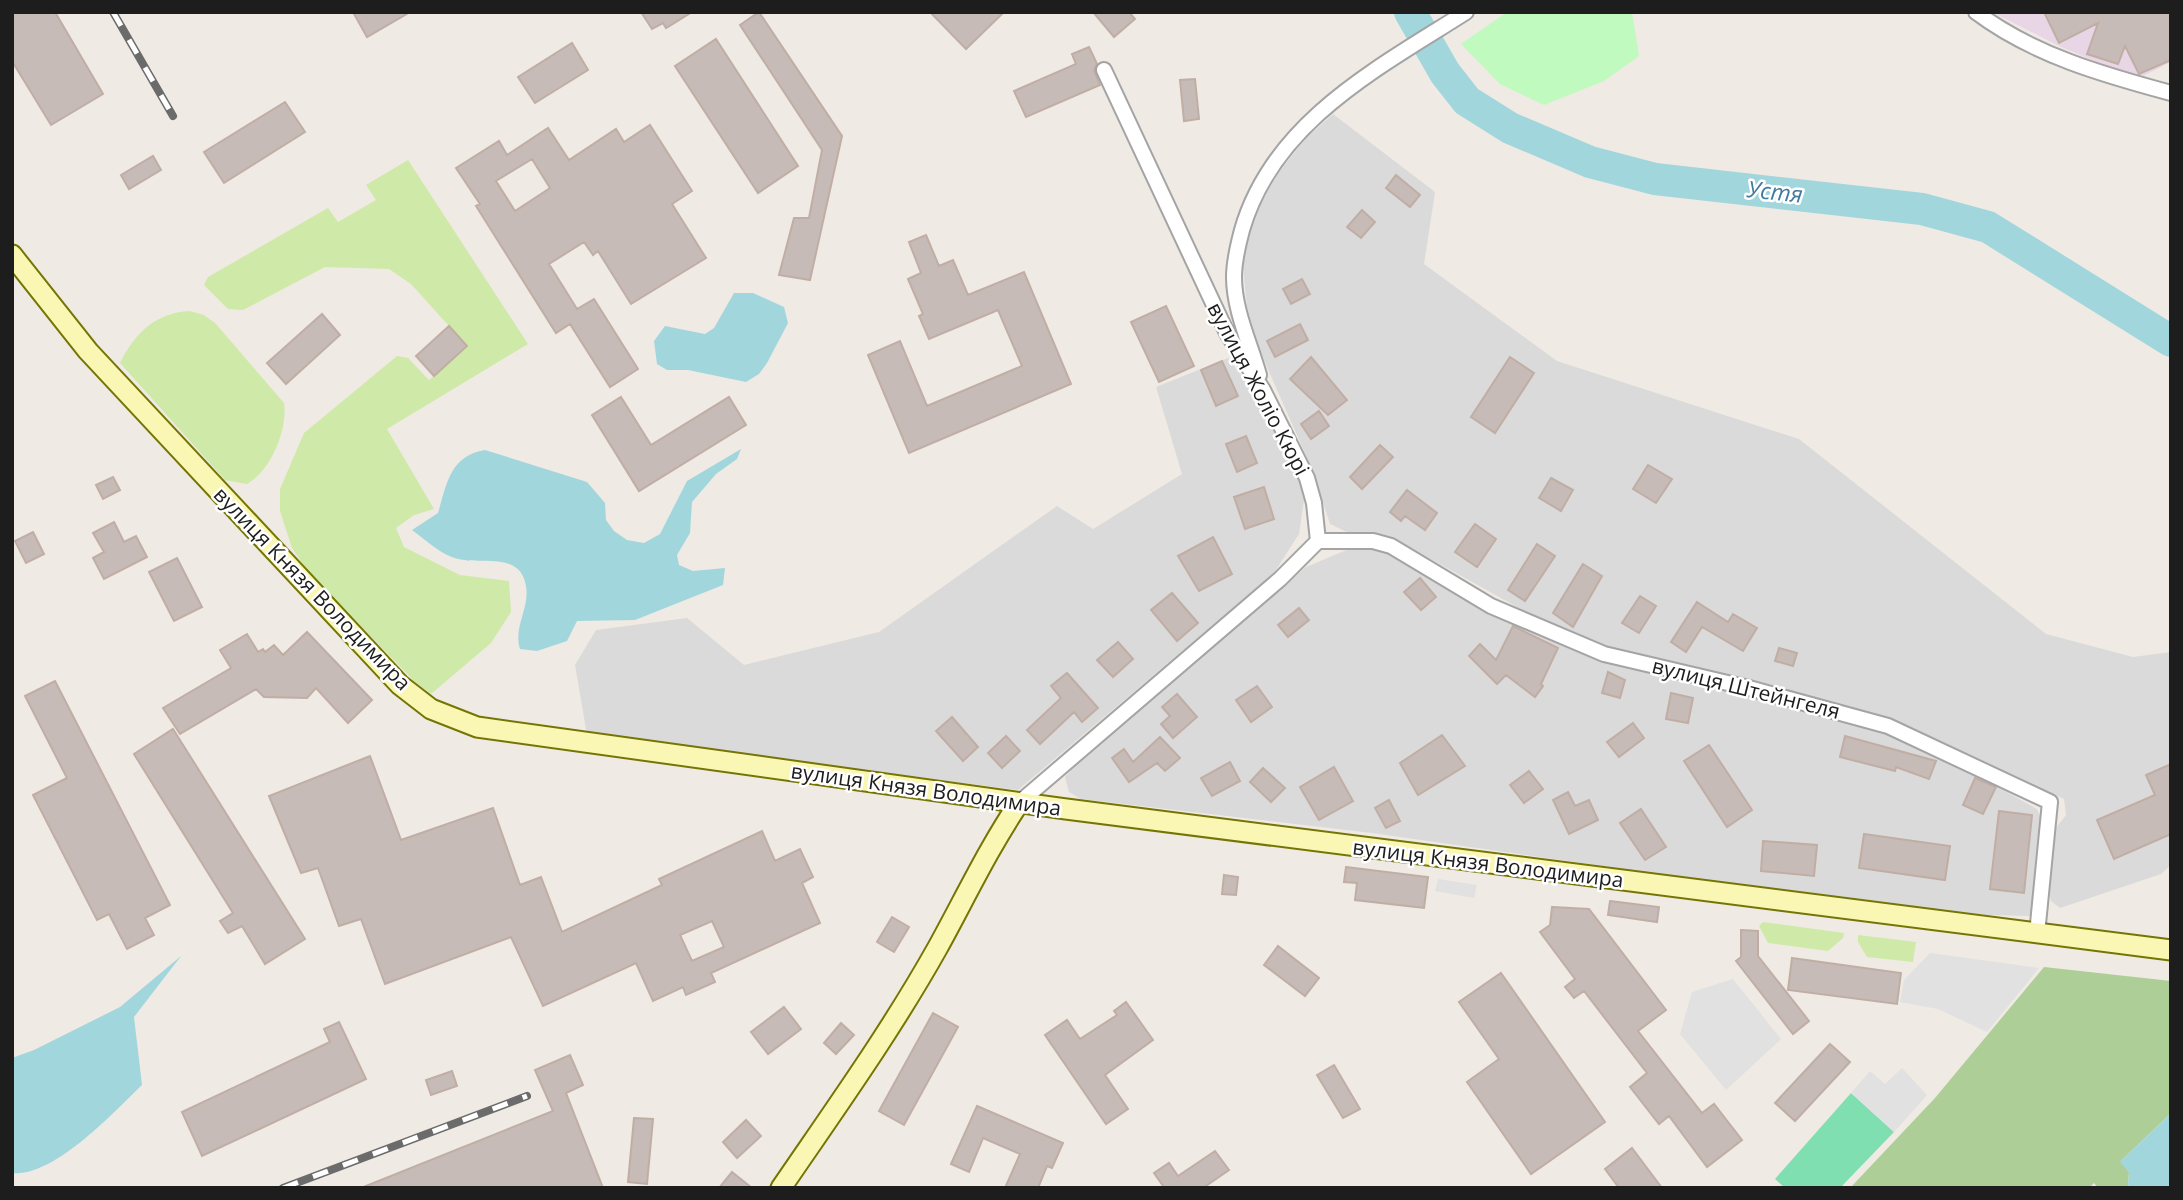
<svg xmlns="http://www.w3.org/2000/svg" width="2183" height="1200" viewBox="0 0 2183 1200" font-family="'Open Sans',sans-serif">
<rect width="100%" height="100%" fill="#efeae3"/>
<!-- residential -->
<path fill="#dbdada" d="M1333,114L1435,192L1424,264L1557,361L1799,439L2046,634L2133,657L2171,652V865L2161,874L2060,908L2051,901L2047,883L2056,828L2066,815L2064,799L1916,731L1837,705L1629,654L1575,636L1544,622L1395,539L1351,534L1330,524L1312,469L1259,349L1247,307L1242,257L1254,216L1278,173L1307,137Z
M1228,358L1255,394L1299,480L1304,500L1299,534L1274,573L1018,790L587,735L575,665L596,630L687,618L744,665L879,632L1057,506L1093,529L1182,474L1156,387Z
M1370,547L1405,559L1480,609L1556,641L1686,679L1882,728L1940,755L2037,809L2043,822L2033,916L1986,915L1694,879L1372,833L1081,799L1069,792L1065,777L1080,760L1306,567L1349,549Z"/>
<!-- industrial -->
<path fill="#e8d5e6" d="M1992,12H2171V62L2137,79L2059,46Z"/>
<!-- grass -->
<path fill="#cfeaa8" d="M408,160L528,344L387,429L434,509L414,515L396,528L404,547L460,575L509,581L511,612L491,643L431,694L414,681L309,573L292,548L280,511V489L304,433L397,356L408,358L429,380L467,346L411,284L389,269L325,267L243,310L228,309L204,285L208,277L328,208L338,222L376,200L366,185Z
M190,311L204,315L216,324L284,403C288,429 271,471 247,484L225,480L120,363C135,333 155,313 190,311Z
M1763,922L1844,933L1843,938L1828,951L1768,943L1759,926Z
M1858,935L1916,942L1913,962L1867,957L1858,942Z"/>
<!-- forest -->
<path fill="#adcf97" d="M2044,967L2171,981V1113L2121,1161L2129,1172L2128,1188H2098L2094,1183L2089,1188H1850L1935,1098Z"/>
<!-- park -->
<path fill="#c0fabf" d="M1507,12H1632L1639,56L1604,81L1544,105L1500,84L1461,44Z"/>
<!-- pitch -->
<path fill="#7fdfb1" d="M1851,1093L1894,1132L1840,1188H1785L1775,1179Z"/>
<!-- parking -->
<path fill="#e1e1e1" d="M1438,879L1477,885L1474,898L1435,891Z
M1930,953L2039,968L1987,1032L1938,1009L1900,1002L1904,980Z
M1733,979L1781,1039L1726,1090L1680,1034L1692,992Z
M1902,1068L1927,1095L1894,1132L1851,1093L1870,1071L1885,1084Z"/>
<!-- water -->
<path fill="#a2d6dd" d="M734,293H753L784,307L788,323L767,363L759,374L746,382L688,370H667L657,364L654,341L665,326L705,334L714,328Z
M741,449L737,459L716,474L692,502L690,533L677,555L679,565L693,571L725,568L723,585L635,620L577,621L567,641L537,651L520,649C513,627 530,608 526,586C520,551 482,565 458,559C441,555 426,540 412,530L438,513C447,483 450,456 485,450L587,482L605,503L606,520L614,531L627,540L644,543L660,534L687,481Z
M181,956L134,1017L142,1085C114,1112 53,1178 12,1173V1058L34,1050L120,1007Z
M2171,1113V1188H2128L2129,1172L2120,1162Z"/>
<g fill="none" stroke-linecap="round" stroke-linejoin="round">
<!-- river -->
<path stroke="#a2d6dd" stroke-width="32" d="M1410,12L1445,73L1467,101L1510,128L1590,162L1655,179L1922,209L1988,227L2171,341"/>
</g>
<!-- building -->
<path fill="#c6bbb6" stroke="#c0aea5" stroke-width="2" fill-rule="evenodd" d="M12,12H55L103,94L51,125L12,61Z
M353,12H410L367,37Z
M641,12H692L666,28L663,23L652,29Z
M759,12L842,136L810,280L779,275L794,218H809L822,150L740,25Z
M930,12H1004L966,49Z
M1093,12H1129L1135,19L1114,37Z
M2044,12H2171V60L2139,74L2125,46L2118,64L2087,54L2098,23L2059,43Z
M716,39L798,166L758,193L675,66Z
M572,43L588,70L535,103L518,77Z
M1089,47L1097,64L1094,70L1100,85L1026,117L1014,91L1076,64L1072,54Z
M1195,79L1199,119L1184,121L1180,80Z
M285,102L305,132L224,183L204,152Z
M650,125L692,191L672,204L706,258L631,304L598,251L593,255L584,242L549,264L577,309L594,299L638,369L610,387L570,324L556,333L476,206L480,204L456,168L499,141L507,155L548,128L569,160L616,129L624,142ZM532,159L550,188L515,211L496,181Z
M153,156L161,170L129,189L121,175Z
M1396,175L1420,195L1410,207L1386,188Z
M1362,210L1375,222L1361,238L1347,227Z
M926,235L939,266L953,260L968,295L1024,272L1071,384L909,453L868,355L900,341L927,406L1022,366L998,310L929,339L919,316L923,314L908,279L921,273L909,242Z
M1302,279L1310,294L1291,304L1283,289Z
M1166,306L1194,366L1159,382L1131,322Z
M322,314L340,335L286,384L267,363Z
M1300,324L1308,340L1275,357L1267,341Z
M449,326L467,346L434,376L416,356Z
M1311,357L1347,400L1328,415L1290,379Z
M1510,357L1534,373L1495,433L1471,417Z
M1222,361L1238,396L1216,406L1201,370Z
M621,397L651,445L729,397L746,425L639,491L592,415Z
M1319,411L1329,426L1311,439L1301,424Z
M1246,436L1257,463L1237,472L1226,444Z
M1380,445L1393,457L1362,489L1350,477Z
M1648,465L1672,479L1656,503L1633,489Z
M113,477L120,490L103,499L96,485Z
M1551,478L1573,490L1561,511L1539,498Z
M1264,487L1274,519L1245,529L1234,497Z
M1407,490L1437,513L1425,530L1405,516L1401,521L1390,512Z
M114,522L124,542L136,536L147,557L104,579L93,558L104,552L93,533Z
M1475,524L1496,539L1477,567L1455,552Z
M33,532L44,554L26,563L15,541Z
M1213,537L1232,574L1199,591L1178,556Z
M1537,544L1555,556L1525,601L1508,590Z
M177,558L202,607L174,621L149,572Z
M1583,564L1602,576L1573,627L1553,613Z
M1420,578L1436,597L1421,610L1404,592Z
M1172,593L1198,623L1177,641L1151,610Z
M1640,596L1656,606L1639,633L1622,623Z
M1697,602L1728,622L1733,614L1757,628L1743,651L1702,627L1686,652L1671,642Z
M1299,608L1309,620L1288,637L1278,625Z
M1513,626L1558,648L1541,684L1543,686L1535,697L1506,675L1497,684L1469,656L1480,644L1496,660Z
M307,632L372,700L348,723L316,688L307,698L264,697L256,689L180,734L163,708L231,668L220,650L247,634L258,652L263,649L265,652L274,645L283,655Z
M1118,642L1133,659L1113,677L1097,660Z
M1779,648L1797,653L1793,666L1775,661Z
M1608,672L1625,680L1620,698L1602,693Z
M1067,673L1098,708L1082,722L1074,712L1040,744L1027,730L1061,698L1051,686Z
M55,681L170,905L145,918L154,935L127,949L109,914L97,920L33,795L67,778L25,696Z
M1257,686L1272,707L1251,722L1236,700Z
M1671,693L1693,698L1688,723L1666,719Z
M1177,694L1197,717L1173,738L1161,724L1170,716L1162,707Z
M952,717L978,747L963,761L936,731Z
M1633,723L1644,738L1619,757L1607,742Z
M173,729L305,939L265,964L242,926L228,933L220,921L233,913L134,754Z
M1442,735L1465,766L1418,795L1400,763Z
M1006,736L1020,751L1002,768L988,753Z
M1845,736L1936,761L1929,779L1896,767L1895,771L1840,757Z
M1160,737L1180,758L1165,771L1157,763L1129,782L1112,758L1124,749L1133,762Z
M1709,745L1752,810L1727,827L1684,761Z
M370,756L401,840L493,808L520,885L541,877L562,932L662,885L659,879L762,831L775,861L800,849L813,877L802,883L820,923L711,973L715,982L686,995L683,987L653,1001L636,963L543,1006L511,937L385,984L361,919L339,926L318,868L301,873L269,796ZM712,921L724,947L692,961L680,935Z
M1230,762L1240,781L1212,796L1201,778Z
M2171,764V834L2114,859L2097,820L2155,795L2146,775Z
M1334,767L1353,801L1319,820L1300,787Z
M1263,768L1285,788L1271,802L1250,782Z
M1529,771L1543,789L1524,803L1510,785Z
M1975,778L1996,787L1983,814L1963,805Z
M1568,792L1575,806L1589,800L1598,820L1569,834L1553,800Z
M1389,800L1400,821L1386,828L1375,808Z
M1641,809L1666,847L1645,860L1620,823Z
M1999,811L2032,815L2024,893L1990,889Z
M1864,834L1950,846L1945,880L1859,868Z
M1763,841L1817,845L1814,876L1761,871Z
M1346,867L1428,877L1424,908L1355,900L1357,883L1344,882Z
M1224,875L1238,877L1236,895L1222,894Z
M1610,901L1659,907L1657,922L1608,915Z
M1552,907L1589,909L1666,1010L1638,1031L1702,1113L1714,1104L1742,1140L1707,1167L1669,1116L1659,1124L1630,1087L1647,1073L1584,991L1574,998L1565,987L1575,979L1540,932L1550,925Z
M892,917L909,927L894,952L877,942Z
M1741,930L1758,931V956L1809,1021L1793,1034L1736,961L1741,957Z
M1278,946L1319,978L1305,996L1264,965Z
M1792,958L1901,973L1897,1004L1788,990Z
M1501,973L1605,1122L1531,1174L1467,1082L1499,1059L1459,1002Z
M1126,1002L1153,1040L1105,1075L1128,1109L1106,1124L1045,1035L1067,1020L1080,1039L1117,1015L1114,1011Z
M784,1007L801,1029L768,1054L751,1032Z
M933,1013L958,1027L904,1125L879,1111Z
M339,1022L366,1079L202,1156L182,1112L330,1042L324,1029Z
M841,1023L854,1035L836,1054L824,1043Z
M1830,1044L1850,1062L1795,1121L1775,1103Z
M570,1055L583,1085L566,1093L603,1188H361L553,1111L535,1070Z
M1334,1065L1360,1109L1343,1118L1317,1075Z
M452,1071L457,1086L431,1095L426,1080Z
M977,1106L1063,1143L1052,1168L1047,1166L1038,1188H1005L1020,1154L983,1138L969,1172L951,1164Z
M634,1118L653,1119L647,1184L628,1182Z
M746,1120L761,1136L737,1158L723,1142Z
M1632,1148L1662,1188H1619L1605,1169Z
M1215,1151L1229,1170L1203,1188H1161L1163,1186L1154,1173L1169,1163L1178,1176Z
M732,1172L752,1188H719Z"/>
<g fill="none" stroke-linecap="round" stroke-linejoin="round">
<!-- street casing -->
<g stroke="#a4a4a4" stroke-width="18">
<path id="street" d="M1976,12C2033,55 2104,75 2171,93
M1259,375C1250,343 1234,310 1234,277C1234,261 1238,245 1242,230C1273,122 1378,68 1466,12
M1318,541H1373L1391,546L1491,606L1604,654L1749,688L1888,726L2050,802L2037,934
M1019,803L1280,579L1318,541L1314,503L1307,478L1263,390L1227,333L1104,70"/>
</g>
<!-- secondary casing -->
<g stroke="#747503" stroke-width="23">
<path id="secondary" d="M12,255L88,351L400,685L431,709L477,727L1066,809L2171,950
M781,1188C835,1109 891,1031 938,947C965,898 988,849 1019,803"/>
</g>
<!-- street -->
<use href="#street" stroke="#fff" stroke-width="14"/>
<!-- secondary -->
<use href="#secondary" stroke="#faf7b5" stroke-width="19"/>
<!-- rail casing -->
<g stroke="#6b6b6b" stroke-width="8">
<path id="rail" d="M113,12L173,116
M283,1188L527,1096"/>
</g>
<!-- rail -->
<use href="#rail" stroke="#fff" stroke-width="5" stroke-dasharray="16" stroke-linecap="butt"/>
</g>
<g text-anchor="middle" stroke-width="5" stroke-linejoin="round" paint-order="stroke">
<!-- street labels -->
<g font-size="21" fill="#1d1d1d" stroke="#fff">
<text transform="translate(1258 389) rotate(62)" y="7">вулиця Жоліо Кюрі</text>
<text transform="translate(312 589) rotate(46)" y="7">вулиця Князя Володимира</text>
<text transform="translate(1746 689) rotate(14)" y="7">вулиця Штейнгеля</text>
<text transform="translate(926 790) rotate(8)" y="7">вулиця Князя Володимира</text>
<text transform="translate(1488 864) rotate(7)" y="7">вулиця Князя Володимира</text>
</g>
<!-- water labels -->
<g font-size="23" font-style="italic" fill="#42799e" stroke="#fff">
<text transform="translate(1775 192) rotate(6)" y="8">Устя</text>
</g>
</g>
<!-- border -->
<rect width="2183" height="1200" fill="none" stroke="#1d1d1d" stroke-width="28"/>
</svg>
